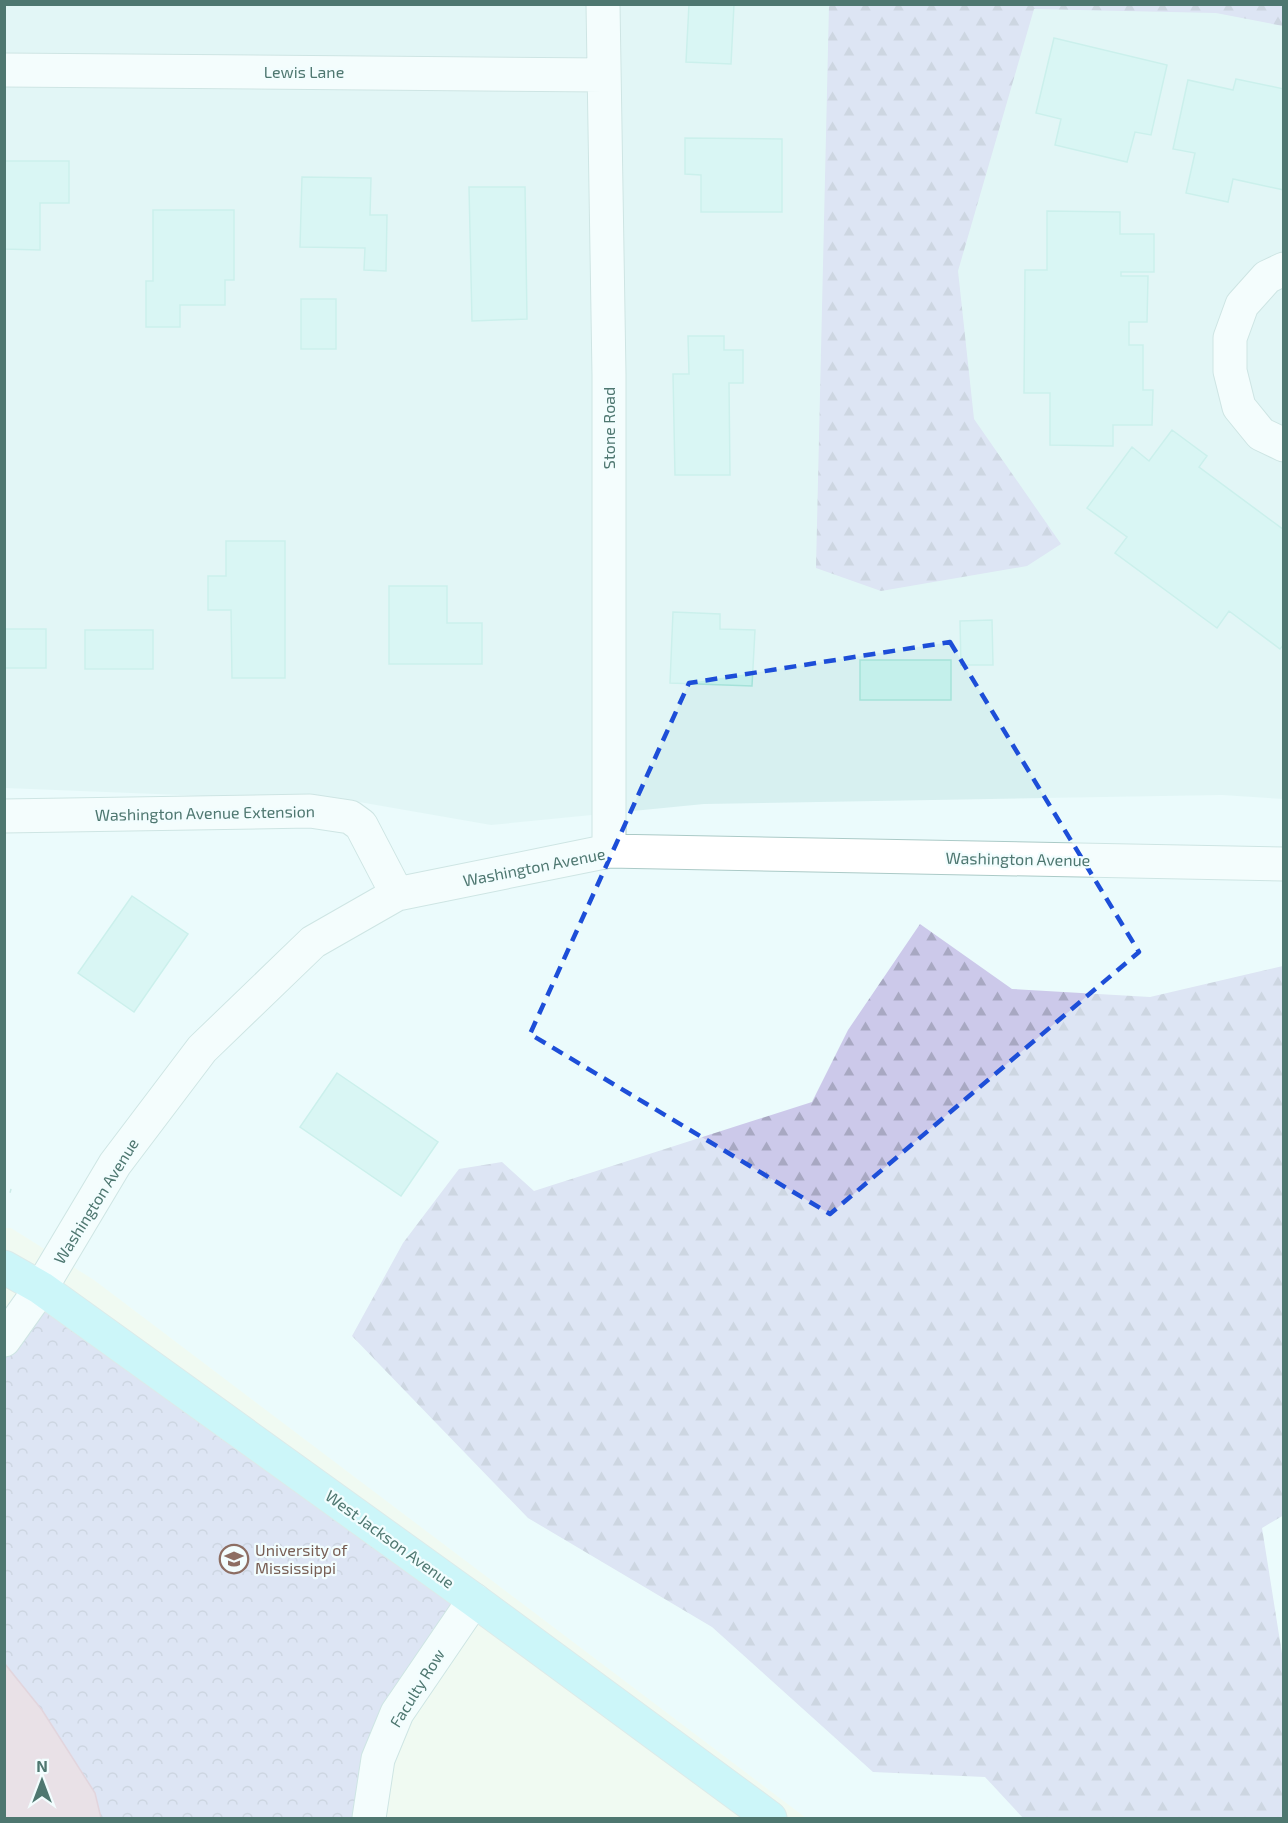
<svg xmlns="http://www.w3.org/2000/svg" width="1288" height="1823" viewBox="0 0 1288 1823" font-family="'Exo 2',sans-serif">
<defs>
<pattern id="forest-firs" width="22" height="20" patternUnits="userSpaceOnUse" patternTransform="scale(1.5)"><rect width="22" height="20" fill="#ccc9ea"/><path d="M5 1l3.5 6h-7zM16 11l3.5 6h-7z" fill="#a8a8c2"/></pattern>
<pattern id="park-crowns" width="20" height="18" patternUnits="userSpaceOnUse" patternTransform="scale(1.5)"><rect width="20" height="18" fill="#ccc9ea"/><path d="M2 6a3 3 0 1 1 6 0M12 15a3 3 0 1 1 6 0" fill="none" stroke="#a8a8c2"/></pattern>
</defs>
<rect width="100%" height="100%" fill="#ebfbfc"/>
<!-- residential -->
<path fill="#d7f0f0" d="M5,5H1283V799L1222,795L704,804L491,825L359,802L5,788Z"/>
<!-- education -->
<path fill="#f7f9e7" d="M4,1228H11L94,1280L806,1818H5Z"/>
<!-- forest -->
<path fill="url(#forest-firs)" d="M829,5H1283V26L1216,13L1034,9L958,271L974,419L1061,544L1027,566L881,591L816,568Z
M920,924L1012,989L1150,997L1283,966L1284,1515L1262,1528L1283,1660V1818H1023L985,1777L873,1772L712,1627L528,1518L352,1336L403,1243L459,1169L502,1162L534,1191L812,1102L848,1030Z"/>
<!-- park -->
<path fill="url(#park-crowns)" d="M41,1288L474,1600L397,1713L369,1818H5V1340Z"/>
<!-- water -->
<path fill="#e6c0ce" stroke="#d7a6b8" stroke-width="1.5" d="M5,1664L42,1710L95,1793L101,1818H5Z"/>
<!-- building -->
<path fill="#c4f0eb" stroke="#a5e2d9" stroke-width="1.5" d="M689,4H734L731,64L686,62Z
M1054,38L1167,65L1151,135L1135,132L1127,162L1055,145L1061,119L1036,113Z
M1236,79L1284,89V190L1233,179L1228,202L1186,193L1195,153L1173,149L1188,80L1233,90Z
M685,138L782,139V212H701V175L685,174Z
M4,161H69V203H40V250L4,249Z
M302,177L371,178L370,215H387L386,271L364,270L365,248L300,247Z
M469,187H525L527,319L472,321Z
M153,210H234V280H225V305H180V327H146V281H153Z
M1047,211L1120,212V234H1154V272H1121V276H1148L1147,322H1129V345H1143V390H1153L1152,425H1113V446L1050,445V393H1024L1025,270H1047Z
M301,299H336V349H301Z
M688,336H724V350H743V383H729L730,475H675L673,374H689Z
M1172,430L1207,456L1199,467L1284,530V644L1280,649L1229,611L1217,628L1115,553L1127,537L1087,508L1132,447L1149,461Z
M226,541H285V678H232L231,610H208V576H226Z
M389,586H447V623H482V664H389Z
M673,612L720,614V629L755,630L752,686L670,683Z
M992,620L993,665H961L960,621Z
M4,629H46V668H4Z
M85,630H153V669H85Z
M860,660H951V700H860Z
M132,896L188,934L134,1012L78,973Z
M337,1073L438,1142L401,1196L300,1127Z"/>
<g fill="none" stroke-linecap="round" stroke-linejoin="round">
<!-- minor casing -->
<g stroke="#abcac7" stroke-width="35">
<path id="minor" d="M603,4L609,375V851
M4,70L604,75
M1284,269L1267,277L1242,305L1230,338V371L1239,407L1261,434L1284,445
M4,816L310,811L350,817L361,825L397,894
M4,1340L41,1288L115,1164L202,1049L313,942L397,894L609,851L1284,864
M369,1818L378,1759L397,1713L474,1600"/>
</g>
<!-- major casing -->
<g stroke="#cad6d4" stroke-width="35">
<path id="major" d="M4,1267L41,1288L474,1600L770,1818"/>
</g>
<!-- path -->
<path stroke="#a6d6cf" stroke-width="4" stroke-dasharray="1.5 4.5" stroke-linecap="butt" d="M4,1189L15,1192"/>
<!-- minor -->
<use href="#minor" stroke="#fff" stroke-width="33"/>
<!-- major -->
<use href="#major" stroke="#a7eff7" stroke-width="33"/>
</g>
<!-- marked area -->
<path d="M0 0H1288V1823H0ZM950,642L1139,952L830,1214L530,1034L689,683Z" fill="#ebfbfc" fill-opacity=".55" fill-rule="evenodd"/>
<path fill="none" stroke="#1d4ed8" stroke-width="4.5" stroke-dasharray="12 8" stroke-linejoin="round" d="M950,642L1139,952L830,1214L530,1034L689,683Z"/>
<!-- icons -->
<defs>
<g id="university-ring" transform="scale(1.5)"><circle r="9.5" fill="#f2fdfe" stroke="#8d6e63" stroke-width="1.5"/><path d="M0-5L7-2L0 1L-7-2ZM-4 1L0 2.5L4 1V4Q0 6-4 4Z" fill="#8d6e63"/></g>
</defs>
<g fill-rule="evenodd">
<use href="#university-ring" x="234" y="1559"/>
</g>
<g text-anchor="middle" stroke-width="4.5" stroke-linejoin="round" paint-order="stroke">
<!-- street labels -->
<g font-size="16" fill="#4e7770" stroke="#f2fdfe">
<text x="304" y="78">Lewis Lane</text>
<text transform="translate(609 428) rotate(-90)" y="6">Stone Road</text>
<text transform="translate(205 813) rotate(-1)" y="6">Washington Avenue Extension</text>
<text transform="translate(1018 859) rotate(1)" y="6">Washington Avenue</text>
<text transform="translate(534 867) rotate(-11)" y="6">Washington Avenue</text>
<text transform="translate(96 1201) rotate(-58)" y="6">Washington Avenue</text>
<text transform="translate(390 1539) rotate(36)" y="6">West Jackson Avenue</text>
<text transform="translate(417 1688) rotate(-58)" y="6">Faculty Row</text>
</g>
<!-- education labels -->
<g font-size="16" fill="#785e54" stroke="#f2fdfe" text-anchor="start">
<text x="255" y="1556">University of<tspan x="255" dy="18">Mississippi</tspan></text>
</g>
</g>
<!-- border -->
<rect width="1288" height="1823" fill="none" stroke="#4e7770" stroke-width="12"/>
<!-- north arrow -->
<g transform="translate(42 1781)" stroke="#f2fdfe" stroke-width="4.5" paint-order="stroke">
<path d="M0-4.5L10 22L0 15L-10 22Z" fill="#4e7770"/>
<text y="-9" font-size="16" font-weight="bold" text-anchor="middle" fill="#4e7770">N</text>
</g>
</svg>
